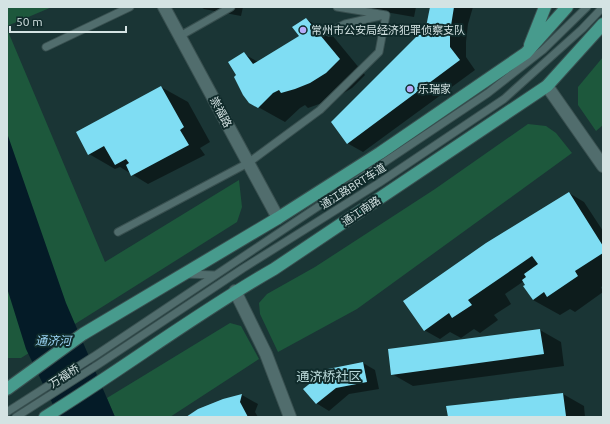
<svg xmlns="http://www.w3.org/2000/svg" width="610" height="424" viewBox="0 0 610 424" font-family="Ubuntu,'Noto Sans SC',sans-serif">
<rect width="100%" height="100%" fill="#1a3535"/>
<!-- green -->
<path fill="#1d583c" d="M7,7H52L7,26Z
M7,29L105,262L239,180L242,207L237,222L21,358H7Z
M603,57V125L596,131L578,105V87Z
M528,124L546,126L556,133L572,153L357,309L278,352L260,314L259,303L267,294L315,267L435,189Z
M230,323L241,326L259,359L170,417H115L107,398Z"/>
<!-- water -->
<path fill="#041b27" d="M7,133L66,303L115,417H59L26,349L7,288Z"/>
<!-- shadow -->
<path fill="#0007" d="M201,7H243L241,16L204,9Z
M357,7H416L414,17Z
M431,7H473L468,24L466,42V57L475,70L363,152L347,143L427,28Z
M306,19L332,35L365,75L352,88L337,97L322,103L308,108L305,105L300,108L285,122L258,107L238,75L244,54L258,62L300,36Z
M161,87L188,102L210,142L200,148L205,155L148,184L120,167L115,169L89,154Z
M569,193L584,202L603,231V286L601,287L603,292L575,312L570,309L560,315L533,300L525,287L527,285L524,281L505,294L511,304L494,315L498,320L480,333L474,329L461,338L450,332L440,339L424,330Z
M540,330L561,342L564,366L413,386L392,374L389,350Z
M363,363L375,370L379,389L349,394L329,411L316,403Z
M563,394L584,406L585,417H449L447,407Z
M242,395L258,404L255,412L258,417H188L223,400Z"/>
<!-- building -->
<path fill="#7fddf3" d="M430,7H454L450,32V47L460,60L347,144L331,122L426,27Z
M306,18L340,59L326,73L310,83L295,89L281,93L279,90L273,93L258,108L249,103L243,95L234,77L236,75L228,62L244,52L253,64L299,36L292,27Z
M161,86L184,127L180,130L189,145L131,176L126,165L129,163L126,159L115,165L104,146L88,155L76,132Z
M569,192L603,246V253L575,271L578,276L547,297L544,292L533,300L523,286L525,285L522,280L526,277L524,274L538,264L532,256L468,300L472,305L452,318L449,313L424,331L403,301L486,243Z
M540,329L544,354L391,375L388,349Z
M363,362L367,382L336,388L316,404L303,389L328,369Z
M563,393L566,416L448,417L446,406Z
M242,394L240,402L248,417H186L198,409L223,399Z"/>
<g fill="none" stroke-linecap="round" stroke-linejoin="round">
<!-- lane casing -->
<g stroke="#395050" stroke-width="9">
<path id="lane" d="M329,32L345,24L380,16
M180,36L231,7
M46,47L130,7
M118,232L248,163L320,110L379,52L386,15L337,7
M185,274L215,275
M7,412L96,355L488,93L543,50L587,7
M16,417L99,364L242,269L379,183L504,99L582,29L603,7"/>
</g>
<!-- street casing -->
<g stroke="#395050" stroke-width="14">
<path id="street" d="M164,7L278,218
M547,86L603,166
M235,291L266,354L290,417"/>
</g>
<!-- primary casing -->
<g stroke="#395050" stroke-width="14">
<path id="primary" d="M530,45L545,7
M7,389L83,334L278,218L380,153L526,53L567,7
M45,417C123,369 195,314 274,269L547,86L603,24"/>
</g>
<!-- lane -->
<use href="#lane" stroke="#516d6d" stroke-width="7"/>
<!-- street -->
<use href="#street" stroke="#516d6d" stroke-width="12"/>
<!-- primary -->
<use href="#primary" stroke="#479b8d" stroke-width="12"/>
</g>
<!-- markers -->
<g fill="#b5acf9" stroke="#102b2b" stroke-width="1.5">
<circle cx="303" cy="30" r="4"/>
<circle cx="410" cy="89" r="4"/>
</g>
<g text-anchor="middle" stroke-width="4" stroke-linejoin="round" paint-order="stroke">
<!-- poi labels -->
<g font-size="11" fill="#d4e3e3" stroke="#102b2b" text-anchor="start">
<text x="311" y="34">常州市公安局经济犯罪侦察支队</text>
<text x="418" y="93">乐瑞家</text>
</g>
<!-- street labels -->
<g font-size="11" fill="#d4e3e3" stroke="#102b2b">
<text transform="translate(221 112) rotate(62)" y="4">崇福路</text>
<text transform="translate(353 186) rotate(-32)" y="4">通江路BRT车道</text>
<text transform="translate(361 211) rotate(-34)" y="4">通江南路</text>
<text transform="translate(64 376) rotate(-33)" y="4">万福桥</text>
</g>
<!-- water labels -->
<g font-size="12" font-style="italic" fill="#9bd4f5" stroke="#102b2b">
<text x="53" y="345">通济河</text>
</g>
<!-- quarter labels -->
<g font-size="13" fill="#bbdada" stroke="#102b2b">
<text x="329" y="381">通济桥社区</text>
</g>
</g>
<!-- border -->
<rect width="610" height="424" fill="none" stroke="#d4e3e3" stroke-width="16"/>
<!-- scale -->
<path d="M10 26v6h116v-6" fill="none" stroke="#d4e3e3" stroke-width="2"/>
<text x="16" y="26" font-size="12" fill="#d4e3e3" stroke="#102b2b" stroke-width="3" paint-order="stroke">50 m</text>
</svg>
